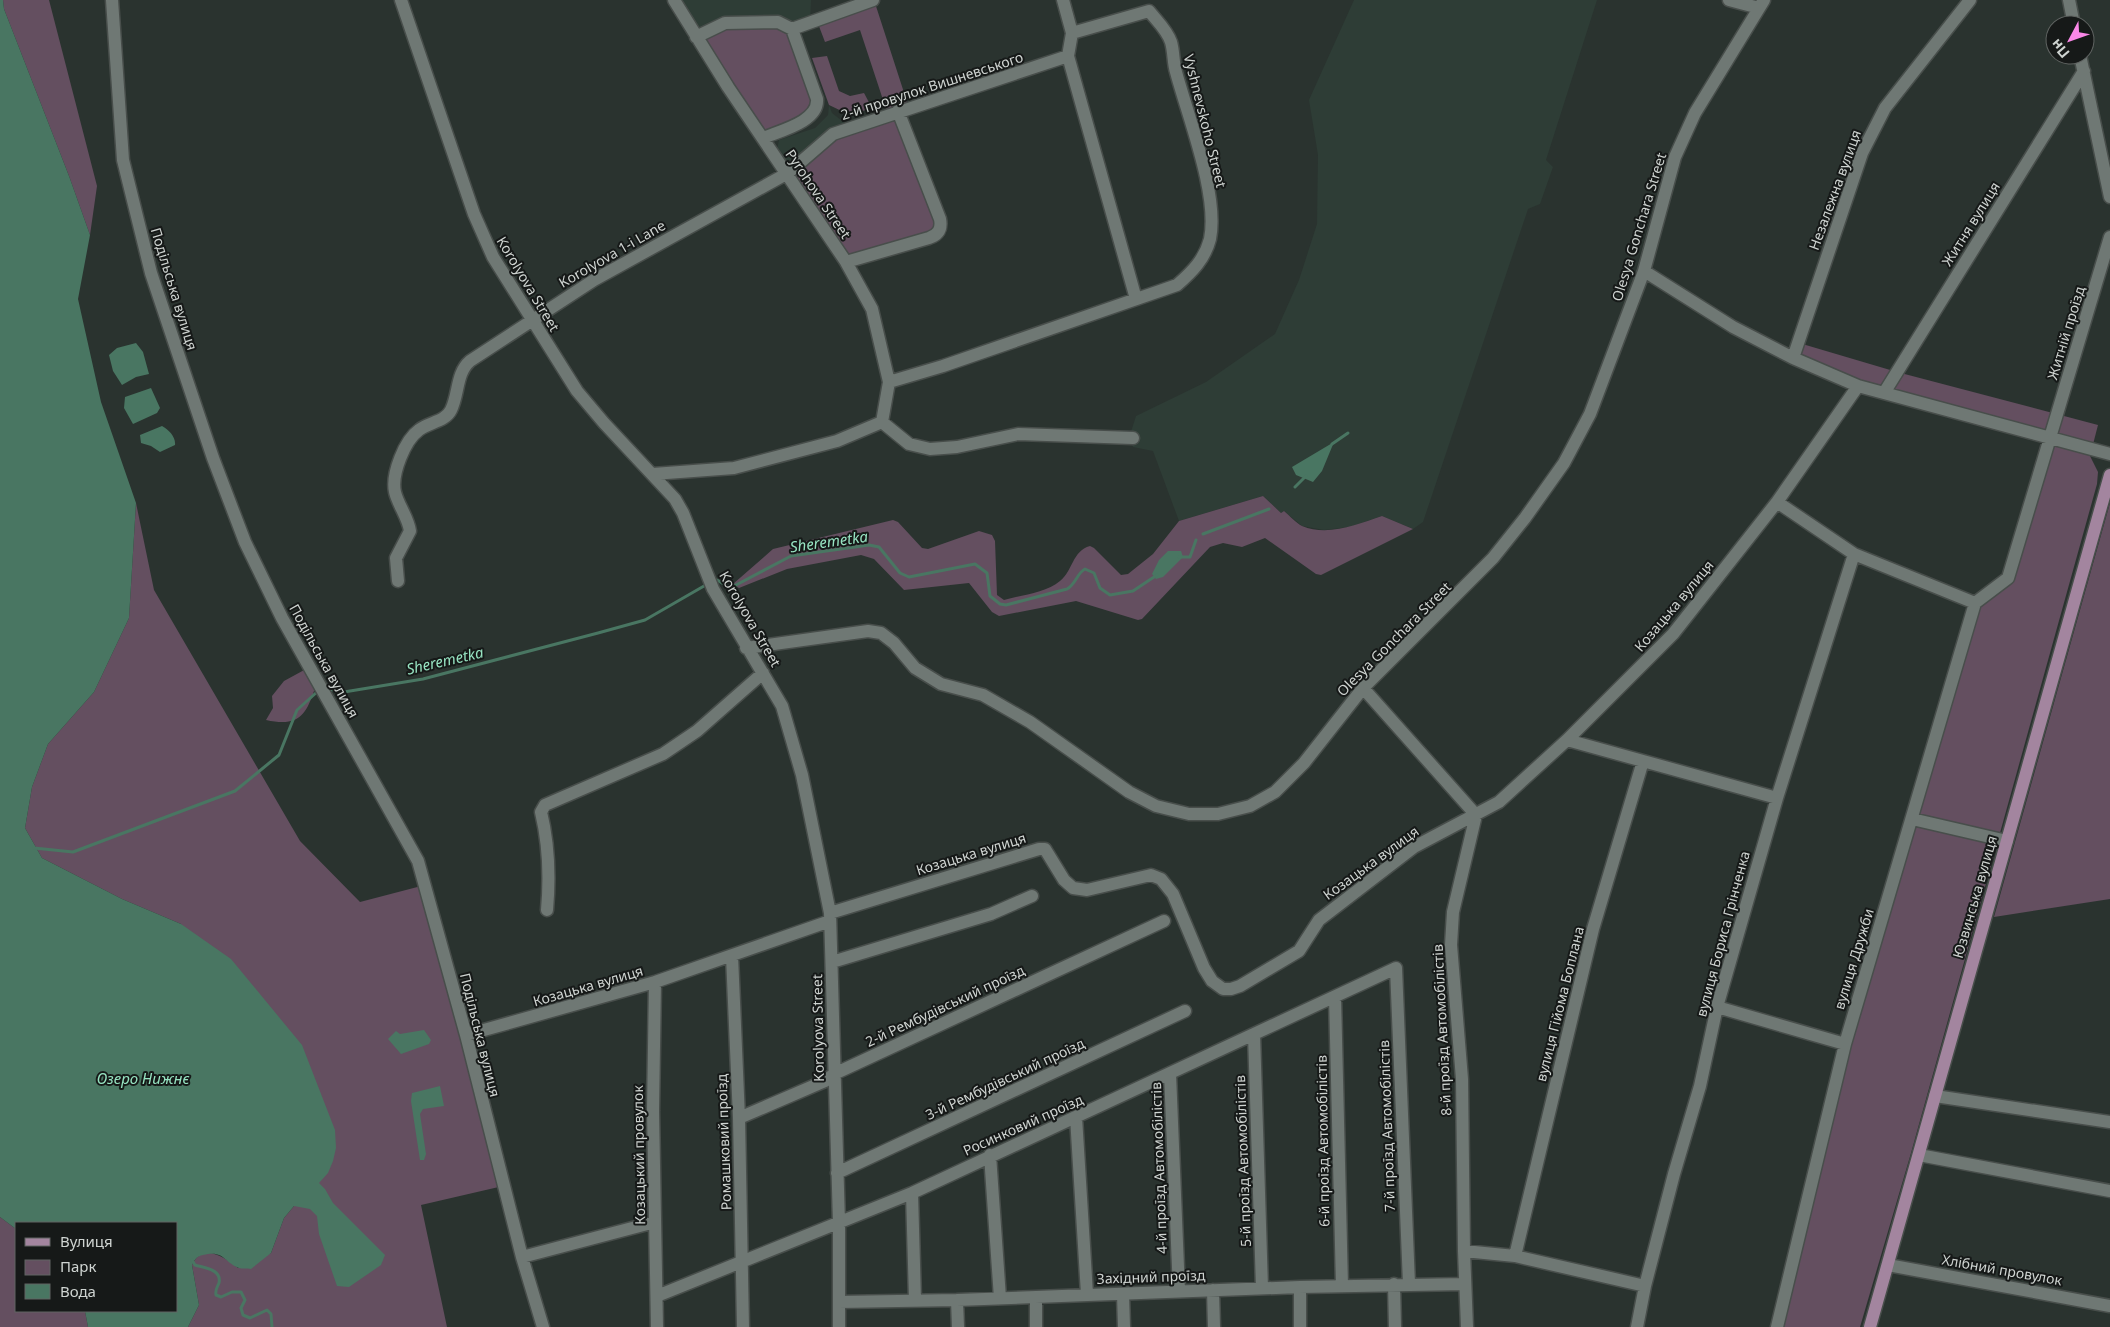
<svg xmlns="http://www.w3.org/2000/svg" width="2110" height="1327" viewBox="0 0 2110 1327" font-family="'Noto Sans',sans-serif">
<rect width="100%" height="100%" fill="#2a332f"/>
<!-- built -->
<path fill="#2e3d36" d="M674,0H811L810,23L696,37Z
M1354,0H1597L1546,160L1553,167L1540,204L1528,209L1423,522L1413,529L1382,516L1350,527L1324,530L1302,526L1284,511L1281,513L1263,496L1179,521L1153,451L1133,447L1129,438L1136,416L1206,382L1275,334L1299,280L1317,224L1318,155L1309,100Z
M829,105L832,113L846,124L798,161L783,160L777,150L779,140L815,128L828,115Z"/>
<!-- green -->
<path fill="#644f60" d="M3,0H49L97,186L90,235L69,176L4,9Z
M874,0L909,108L898,111L940,230L846,262L788,173L833,134L888,115L860,30L825,42L817,21Z
M725,23L786,25L816,108L763,138L696,37Z
M827,56L839,91L850,96L864,93L872,108L850,115L829,105L812,58Z
M1799,343L1897,372L2098,425L2090,456L2098,472L2097,484L1911,1153L1860,1327H1777L1845,1044L1975,603L2008,578L2050,438L1884,393L1793,358Z
M1263,496L1281,513L1284,511C1290,516 1296,523 1302,526C1328,537 1358,524 1382,516L1413,529L1321,575L1316,574L1265,538L1242,547L1223,543L1210,547L1142,619L1138,620L1076,601L999,616L992,612L969,583L904,590L874,559L861,555L787,569L739,588L733,584L773,549L893,520L898,522L922,548L928,549L979,531L992,535L995,541L997,595L1004,600C1021,595 1046,593 1060,581C1073,571 1072,551 1090,546L1094,548L1121,575L1128,574L1153,554L1179,521Z
M136,503L154,590L300,841L360,902L425,885L503,1186L421,1205L447,1327H188L199,1305L192,1265C202,1242 225,1257 238,1268L271,1253L284,1218L294,1206L181,924L122,899L42,858L25,828L32,787L48,744L94,692L129,618Z
M2110,503V899L1994,917Z
M306,669L315,688C306,716 298,727 266,720L273,708L272,696L284,681Z
M0,1217L16,1229V1311H85L88,1327H0Z"/>
<!-- water -->
<path fill="#497662" d="M0,0H3L4,9L69,176L90,235L78,299L101,402L136,503L129,618L94,692L48,744L32,787L25,828L42,858L122,899L181,924L231,959L302,1045L335,1130L336,1148L333,1161L328,1173L319,1183L325,1189L333,1203L385,1255L381,1265L349,1287L337,1286L319,1234L317,1216L310,1209L294,1206L284,1218L271,1253L251,1269C247,1268 242,1269 239,1268C223,1262 225,1250 203,1255C197,1256 195,1259 192,1265L199,1305L188,1327H88L85,1311H176V1223H16V1229L0,1217Z
M136,343L143,352L149,374L136,377L122,385L113,371L109,355L117,348Z
M151,388L160,408L157,413L133,424L124,408L125,397Z
M162,426C169,430 176,437 175,445L160,452L151,446L141,443L140,435Z
M1334,442L1322,471L1313,482L1296,475L1292,467Z
M1168,551H1181L1183,557L1163,577L1156,579L1152,574L1159,560Z
M424,1030L431,1040L429,1044L401,1054L388,1039L396,1031L400,1034Z
M440,1086L444,1106L423,1109L420,1114L426,1154L424,1160H420L411,1101L412,1093Z"/>
<g fill="none" stroke-linecap="round" stroke-linejoin="round">
<!-- stream -->
<path stroke="#497662" stroke-width="3" d="M1332,444L1348,433
M1295,487L1306,476
M1203,534L1269,509
M1179,557H1190L1196,540
M717,580L727,586L736,585L791,556L869,545L879,547L900,573L909,577L975,564L987,573L990,596L1000,604L1006,605L1067,589C1076,584 1077,573 1085,569L1094,573L1100,588L1110,595L1133,591L1157,575
M328,689L344,692L423,679L598,633L645,620L704,586
M34,848L73,852L235,791L279,755L297,710L317,692
M192,1260L195,1265C204,1268 222,1269 219,1283C217,1288 215,1289 216,1295L221,1297L232,1292H241L245,1300L241,1308L243,1315L250,1318L267,1310L271,1314L272,1327"/>
<!-- minor casing -->
<g stroke="#484e4b" stroke-width="15">
<path id="minor" d="M112,0L123,160L151,273L213,458L245,542L282,618L418,861L466,1035L522,1257L543,1327
M401,0L474,214L493,257L577,391L604,423L675,499L683,513L713,589L782,706L802,775L830,913L839,1223V1327
M674,0L728,87L846,262L872,309L889,382L882,422
M1729,0L1759,8
M2069,0L2074,25
M792,29L873,0
M1072,33L1068,56L1136,299
M696,37L725,23L778,22L792,29L817,99C819,122 779,131 763,138
M2080,55L2110,197
M846,262L929,238C938,235 942,229 940,219L898,111
M1644,271L1733,327L1793,358L1858,386L2110,454
M1793,358L1862,153L1885,108L1970,0
M889,382L943,366L1177,285C1192,272 1205,259 1210,239C1219,195 1188,117 1176,72C1173,63 1174,52 1171,42C1167,30 1157,21 1149,11L1072,33L1063,0
M1884,393L2084,71
M653,474L734,468L837,441L882,422L909,444L930,449L957,447L1018,434L1133,438
M1777,502L1854,554L1975,603L2008,578L2110,237
M398,581L396,558L410,531C408,517 398,505 395,492C391,474 405,440 419,430C429,422 445,422 451,410C459,394 456,373 470,361L594,280L788,173L833,134L1068,56
M746,648L868,631L881,633L894,643L915,668L941,684L983,695L1030,722L1129,792L1156,806L1189,814H1218L1250,806L1275,792L1304,763L1363,688L1493,558L1525,518L1564,463L1590,414L1644,271L1675,157L1695,113L1764,0
M1363,688L1476,815L1453,912L1451,945L1462,1079L1464,1251L1467,1327
M1567,740L1777,798
M1912,819L2007,841
M547,910C550,876 549,845 541,812L545,805L663,754L697,731L763,673
M830,913L1039,849H1045L1064,880L1073,888L1087,890L1151,875L1161,879L1173,894L1204,968L1212,981L1223,989H1231L1240,986L1299,951L1319,920L1414,847L1499,802L1567,740L1673,634L1777,502L1858,386
M732,956L739,1118L743,1327
M832,962L991,914L1032,896
M655,982L653,1111L657,1327
M1335,997L1342,1286
M1717,1007L1845,1044
M1254,1034L1262,1288
M466,1035L655,982L830,921
M1170,1074L1179,1291
M1935,1096L2110,1122
M1076,1117L1087,1294
M739,1118L825,1081L834,1074L1164,921
M990,1155L1000,1298
M1919,1155L2110,1191
M837,1173L1185,1011
M912,1193L915,1300
M1464,1251L1515,1256L1645,1286
M1515,1256L1593,929L1643,761
M522,1257L655,1222
M1888,1265L2110,1306
M1394,1284L1395,1327
M1300,1287V1327
M1213,1290L1214,1327
M1123,1294L1124,1327
M657,1296L912,1193L1396,968L1409,1284
M1036,1297V1327
M957,1300L958,1327
M839,1302L957,1300L1300,1287L1465,1284
M1637,1327L1645,1286L1674,1174L1700,1086L1717,1007L1777,798L1854,554
M1777,1327L1845,1044L1975,603"/>
</g>
<!-- major casing -->
<g stroke="#484e4b" stroke-width="15">
<path id="major" d="M1870,1327L2110,475"/>
</g>
<!-- minor -->
<use href="#minor" stroke="#6f7874" stroke-width="12"/>
<!-- major -->
<use href="#major" stroke="#a3859f" stroke-width="12"/>
</g>
<g text-anchor="middle" stroke-width="4" stroke-linejoin="round" paint-order="stroke">
<!-- street labels -->
<g font-size="14" fill="#cfd4d1" stroke="#161918">
<text transform="translate(932 86) rotate(-18)" y="5">2-й провулок Вишневського</text>
<text transform="translate(1205 121) rotate(76)" y="5">Vyshnevskoho Street</text>
<text transform="translate(1835 190) rotate(-70)" y="5">Незалежна вулиця</text>
<text transform="translate(818 194) rotate(56)" y="5">Pyrohova Street</text>
<text transform="translate(1971 224) rotate(-58)" y="5">Житня вулиця</text>
<text transform="translate(1639 227) rotate(-73)" y="5">Olesya Gonchara Street</text>
<text transform="translate(612 254) rotate(-30)" y="5">Korolyova 1-i Lane</text>
<text transform="translate(528 284) rotate(59)" y="5">Korolyova Street</text>
<text transform="translate(174 289) rotate(73)" y="5">Подільська вулиця</text>
<text transform="translate(2066 333) rotate(-73)" y="5">Житній проїзд</text>
<text transform="translate(1674 606) rotate(-50)" y="5">Козацька вулиця</text>
<text transform="translate(750 619) rotate(60)" y="5">Korolyova Street</text>
<text transform="translate(1394 639) rotate(-45)" y="5">Olesya Gonchara Street</text>
<text transform="translate(324 661) rotate(61)" y="5">Подільська вулиця</text>
<text transform="translate(971 854) rotate(-17)" y="5">Козацька вулиця</text>
<text transform="translate(1371 863) rotate(-36)" y="5">Козацька вулиця</text>
<text transform="translate(1975 897) rotate(-74)" y="5">Юзвинська вулиця</text>
<text transform="translate(1723 934) rotate(-75)" y="5">вулиця Бориса Грінченка</text>
<text transform="translate(1854 959) rotate(-73)" y="5">вулиця Дружби</text>
<text transform="translate(588 986) rotate(-16)" y="5">Козацька вулиця</text>
<text transform="translate(1560 1004) rotate(-76)" y="5">вулиця Гійома Боплана</text>
<text transform="translate(945 1006) rotate(-25)" y="5">2-й Рембудівський проїзд</text>
<text transform="translate(818 1028) rotate(-91)" y="5">Korolyova Street</text>
<text transform="translate(1442 1030) rotate(-93)" y="5">8-й проїзд Автомобілістів</text>
<text transform="translate(480 1035) rotate(76)" y="5">Подільська вулиця</text>
<text transform="translate(1005 1079) rotate(-25)" y="5">3-й Рембудівський проїзд</text>
<text transform="translate(1023 1125) rotate(-24)" y="5">Росинковий проїзд</text>
<text transform="translate(1387 1126) rotate(-92)" y="5">7-й проїзд Автомобілістів</text>
<text transform="translate(1323 1141) rotate(-91)" y="5">6-й проїзд Автомобілістів</text>
<text transform="translate(724 1142) rotate(-92)" y="5">Ромашковий проїзд</text>
<text transform="translate(639 1155) rotate(-91)" y="5">Козацький провулок</text>
<text transform="translate(1243 1161) rotate(-92)" y="5">5-й проїзд Автомобілістів</text>
<text transform="translate(1159 1168) rotate(-92)" y="5">4-й проїзд Автомобілістів</text>
<text transform="translate(2002 1270) rotate(10)" y="5">Хлібний провулок</text>
<text transform="translate(1151 1277) rotate(-2)" y="5">Західний проїзд</text>
</g>
<!-- water labels -->
<g font-size="15" font-style="italic" fill="#97e4c2" stroke="#161918">
<text transform="translate(829 542) rotate(-8)" y="5">Sheremetka</text>
<text transform="translate(445 661) rotate(-13)" y="5">Sheremetka</text>
<text x="143" y="1084">Озеро Нижнє</text>
</g>
</g>
<!-- legend -->
<rect x="15" y="1222" width="162" height="90" fill="#161918" stroke="#606462"/>
<rect x="25" y="1238" width="25" height="8" fill="#a3859f" stroke="#606462"/>
<text x="60" y="1247" font-size="15" fill="#cfd4d1">Вулиця</text>
<rect x="25" y="1260" width="25" height="15" fill="#644f60" stroke="#606462"/>
<text x="60" y="1272" font-size="15" fill="#cfd4d1">Парк</text>
<rect x="25" y="1284" width="25" height="15" fill="#497662" stroke="#606462"/>
<text x="60" y="1297" font-size="15" fill="#cfd4d1">Вода</text>
<!-- north arrow -->
<g transform="translate(2070 40) rotate(229)"><circle r="24" fill="#161918" stroke="#606462"/>
<path d="M0-4L9 19L0 12L-9 19Z" fill="#fa87e7"/>
<text y="-8" font-size="14" font-weight="bold" text-anchor="middle" fill="#cfd4d1">Пн</text>
</g>
</svg>
